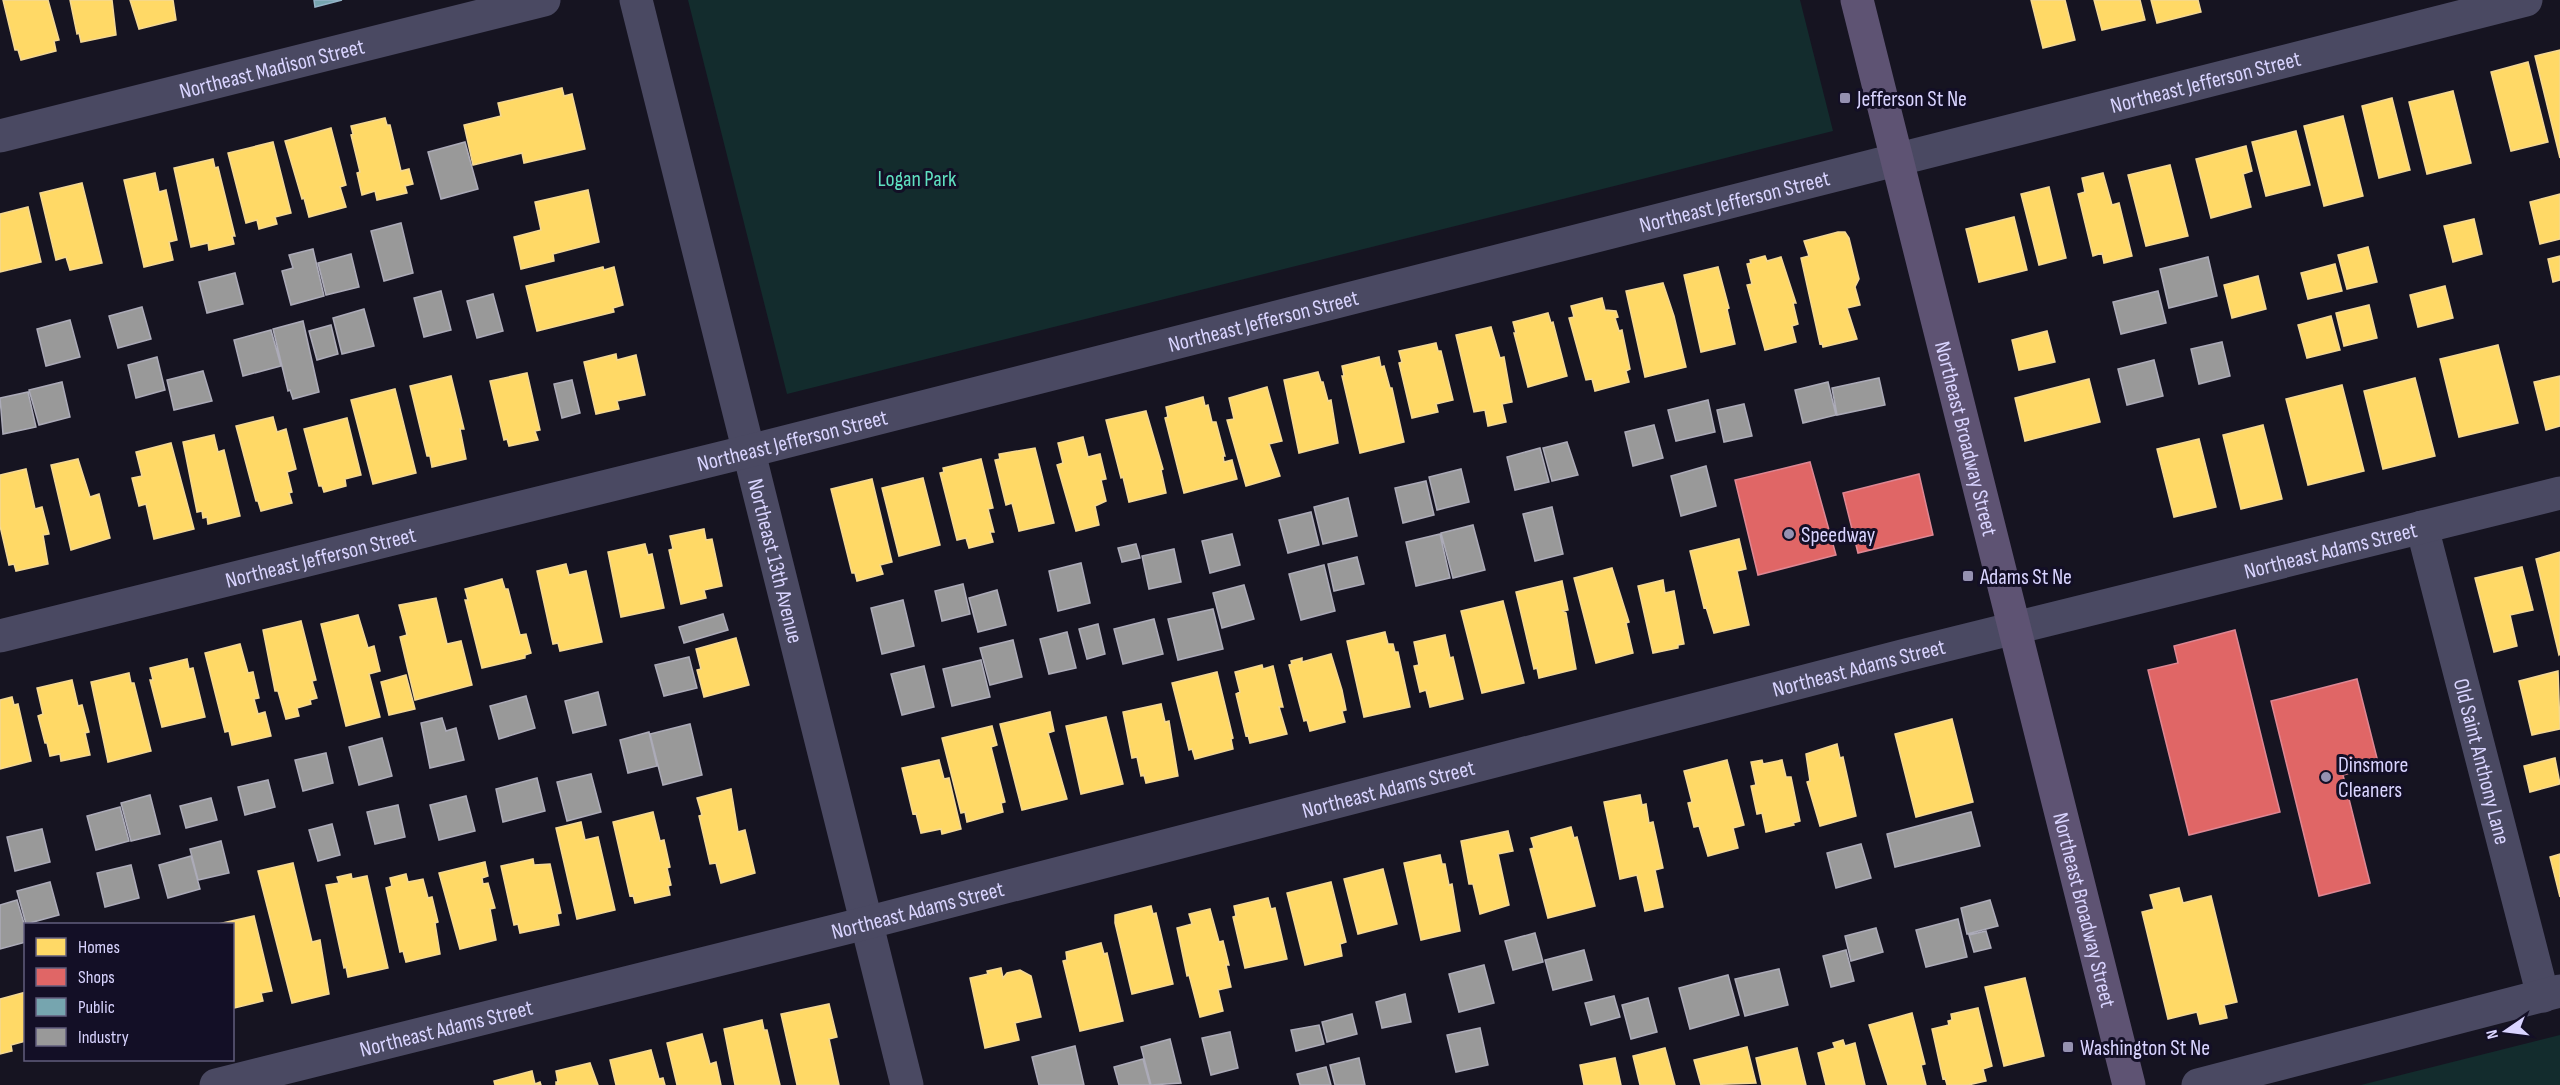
<svg xmlns="http://www.w3.org/2000/svg" width="2560" height="1085" viewBox="0 0 2560 1085" font-family="'Sofia Sans Condensed',sans-serif">
<rect width="100%" height="100%" fill="#161421"/>
<!-- green -->
<path fill="#132c2d" d="M688,0H1800L1833,131L787,394Z
M2560,1035V1085H2361Z"/>
<!-- homes -->
<path fill="#ffd966" stroke="#f4d894" stroke-width="1.5" d="M3,0H48L59,40L54,41L56,51L21,60L18,50H15Z
M70,0H112L116,35L81,42L79,33L77,34Z
M130,0H173L176,20L139,29Z
M2031,0H2065L2075,40L2043,48Z
M2094,0H2140L2145,20L2102,30Z
M2151,0H2198L2201,12L2157,23Z
M2560,50V158L2535,56Z
M2528,62L2548,142L2511,151L2491,72Z
M562,88L564,96L572,94L585,149L524,163L522,153L473,165L464,125L501,116L498,103Z
M2453,91L2471,163L2427,174L2409,102Z
M2392,98L2410,170L2379,178L2362,106Z
M2343,116L2363,196L2324,206L2304,126Z
M385,118L387,125H390L401,171L409,169L413,184L405,186L407,193L377,200L375,191L362,195L357,173L360,172L351,135L353,134L351,126Z
M331,128L346,185L340,187L346,207L309,217L304,198L302,199L285,141Z
M2296,131L2310,185L2266,196L2252,142Z
M273,142L291,213L275,217L277,224L259,229L257,220L246,223L228,153Z
M2246,146L2252,171L2243,174L2251,207L2211,218L2196,159Z
M213,159L215,168L218,167L235,236H232L234,244L209,250L208,243L191,247L174,168Z
M2170,165L2188,236L2146,246L2128,175Z
M155,173L159,192L166,190L177,240L169,242L173,260L144,267L124,180Z
M2103,173L2112,205L2119,203L2132,256L2104,263L2102,253L2093,256L2078,194L2085,192L2082,178Z
M82,183L102,263L70,270L66,257L56,260L40,193Z
M2049,187L2066,258L2039,265L2021,194Z
M588,190L599,242L553,254L554,261L521,269L514,237L541,230L535,202Z
M2560,194V239L2540,244L2530,202Z
M28,207L41,262L0,272V214Z
M2014,217L2027,270L1979,282L1966,229Z
M2474,219L2482,254L2453,262L2444,226Z
M1838,232H1845L1849,238L1859,279L1855,287L1860,305L1847,308L1857,339L1823,347L1822,343L1820,344L1801,258L1809,256L1804,241Z
M2368,247L2377,282L2347,289L2338,255Z
M1765,256L1767,261L1781,257L1796,303H1793L1798,324L1792,326L1796,342L1765,350L1747,285L1752,284L1747,264L1751,263L1750,260Z
M2560,256V280L2553,282L2548,259Z
M2335,264L2342,291L2308,299L2301,273Z
M603,267L604,270L614,267L623,305L613,308L614,312L537,331L526,286Z
M1718,267L1729,308L1727,309L1735,344L1701,352L1684,275Z
M2258,276L2266,309L2232,318L2224,285Z
M1663,283L1674,316L1686,367L1645,377L1626,291Z
M2445,286L2453,318L2418,327L2410,295Z
M1602,298L1605,310L1616,311L1618,317L1615,318L1619,331L1622,330L1630,369L1626,371L1629,382L1595,391L1592,379L1586,380L1569,318L1574,317L1571,306Z
M2369,305L2377,338L2344,346L2336,313Z
M1548,313L1551,323L1553,322L1567,376L1528,387L1514,333H1516L1513,322Z
M2331,316L2340,350L2307,358L2298,325Z
M1491,327L1500,358L1504,357L1512,402L1502,404L1506,422L1488,426L1485,410L1474,412L1456,335Z
M2047,331L2055,362L2019,370L2012,340Z
M1436,343L1438,351H1441L1453,400L1436,404L1438,412L1412,418L1399,363L1402,362L1399,351Z
M2498,345L2518,423L2459,437L2440,359Z
M616,354L617,360L636,355L645,395L617,401L619,409L596,414L584,362Z
M1379,357L1381,367L1384,366L1390,388H1392L1404,442L1360,453L1342,376H1344L1342,366Z
M1318,372L1321,382H1323L1328,401L1331,400L1338,443L1299,453L1284,380Z
M527,373L540,430L535,431L538,440L509,446L507,439L504,440L490,381Z
M451,376L464,429H460L466,459L432,467L430,456H427L410,386Z
M2560,376V426L2546,430L2534,382Z
M2415,378L2435,456L2383,469L2364,391Z
M2089,379L2100,422L2025,441L2015,398Z
M2342,385L2364,471L2308,485L2286,399Z
M1267,387L1282,441L1269,444L1280,476L1246,486L1227,420L1234,419L1229,398Z
M395,389L416,473L373,484L351,400Z
M1203,397L1205,406L1208,405L1212,422H1216L1225,456H1223L1224,462L1232,460L1237,479L1184,493L1165,418L1168,417L1166,407Z
M1146,411L1163,469L1161,470L1166,493L1129,502L1123,477L1121,478L1106,420Z
M273,417L277,432L286,429L296,469L287,472L292,492L289,493L292,503L261,511L258,501H256L236,426Z
M347,418L361,475L345,479L346,486L324,492L322,486H319L304,429Z
M2263,425L2282,499L2241,509L2223,435Z
M214,435L218,452L224,450L240,516L208,524L207,517L203,518L202,511L197,512L183,442Z
M1083,437L1088,457L1100,454L1106,479L1101,480L1106,501L1095,506L1099,525L1076,531L1057,465L1063,463L1058,443Z
M2199,439L2216,507L2174,517L2157,449Z
M171,443L194,529L154,539L146,504L139,506L132,478L142,476L136,452Z
M1035,448L1054,523L1019,531L1012,503L1006,505L995,460L1000,459L999,454Z
M78,459L90,497L99,494L110,538L71,550L51,465Z
M981,459L993,508L988,509L994,532H990L993,542L969,548L966,538L957,540L940,473L944,472L943,468Z
M26,469L35,509L42,507L49,534L43,535L48,564L16,571L14,564L9,565L0,526V475Z
M923,478L940,545L899,556L882,488Z
M872,479L892,562L880,565L883,574L857,581L855,573H852L831,489Z
M704,529L706,540L712,539L722,586L704,590L706,598L681,604L669,550L673,549L670,536Z
M1739,539L1746,569L1737,571L1749,625L1714,633L1706,607L1704,608L1690,551Z
M645,544L648,555L652,554L664,608L621,617L608,552Z
M2560,552V654L2559,655L2536,559Z
M566,564L569,575L586,571L602,642L560,651L558,643L553,644L537,571Z
M2522,567L2533,610L2510,615L2517,646L2494,652L2475,578Z
M1612,568L1629,622L1626,623L1633,653L1596,663L1574,578Z
M502,579L505,589H508L520,635L526,634L531,653L525,655V658L482,668L465,600H468L465,589Z
M1663,580L1665,593L1674,591L1684,644L1678,645V648L1653,653L1638,586Z
M1562,581L1568,610L1563,611L1566,613L1576,669L1539,678L1537,668L1534,669L1516,592Z
M436,598L447,644L461,641L472,685L415,700L400,637L407,635L399,605Z
M1503,601L1524,683L1482,693L1461,611Z
M358,615L368,648L374,646L380,671L369,674L380,717L346,726L321,624Z
M301,621L316,680L312,681L317,698L310,700L311,704L297,708L299,716L286,719L278,691H275L263,630Z
M1385,632L1388,644H1393L1395,652H1398L1410,707L1364,717L1347,641Z
M1445,635L1450,658L1453,657L1463,699L1430,707L1426,690L1420,692L1414,666L1419,665L1414,642Z
M736,638L749,685L704,697L697,670L701,669L696,649Z
M240,644L248,673L253,672L259,698L254,699L258,714L265,712L271,736L232,745L229,731L225,732L205,653Z
M1331,654L1342,690L1346,710L1342,711L1345,722L1310,731L1307,720L1304,721L1289,665L1292,664L1291,661L1302,658V662Z
M187,659L189,669L193,668L205,717L162,727L150,680H153L150,668Z
M1262,665L1263,669L1273,666L1283,707H1279L1287,734L1250,743L1248,735L1246,736L1236,694L1240,692L1235,672Z
M2558,671L2560,729L2532,735L2519,681Z
M1217,672L1233,738L1231,739L1233,749L1195,759L1192,749L1189,750L1172,683Z
M129,673L131,683H134L151,751L108,762L91,682Z
M406,675L415,709L389,715L381,682Z
M72,680L78,706L82,705L89,732L85,733L90,755L61,761L60,754L50,756L47,743H45L38,716L43,714L37,688Z
M12,697L14,705L18,704L31,761L0,769V700Z
M1161,704L1165,722L1169,721L1178,776L1146,783L1144,775L1141,776L1137,757L1132,758L1123,712Z
M1050,712L1054,731L1048,733L1067,799L1022,810L1000,724Z
M1106,717L1123,784L1081,794L1066,726Z
M1952,719L1973,802L1916,817L1895,734Z
M992,726L997,745L991,747L1005,802L1001,803L1003,812L967,822L965,812L961,813L942,738Z
M1837,744L1840,758L1843,757L1856,816L1820,826L1807,782L1810,781L1806,754Z
M2555,758L2560,784L2530,792L2524,766Z
M939,760L944,779L949,778L961,829L942,834L941,829L921,833L916,813L913,814L902,768Z
M1727,760L1744,825L1733,828L1738,848L1708,856L1699,826L1694,827L1688,803L1692,802L1684,771Z
M1762,760L1763,764L1782,760L1786,777H1791L1800,821L1793,823L1794,825L1766,832L1762,813L1757,814L1751,786L1756,785L1751,762Z
M731,789L738,832L745,830L755,873L721,883L716,863L710,864L699,816L702,815L697,798Z
M1640,795L1642,805L1646,804L1649,823L1653,822L1663,868L1655,870L1663,907L1645,911L1637,875L1620,879L1604,802Z
M653,812L660,841L664,840L670,867L667,868L671,885L668,886L670,895L635,903L633,895L630,896L613,822Z
M581,822L585,840L598,837L615,910L577,919L556,828Z
M1571,827L1574,838L1577,837L1595,906L1548,918L1530,849L1534,848L1531,838Z
M1508,831L1513,851L1498,854L1509,905L1480,914L1473,884H1469L1461,841Z
M2560,854V897L2550,857Z
M1440,855L1442,864H1445L1449,885L1452,884L1460,931L1421,940L1404,863Z
M533,859L534,865L550,864L561,913L557,914L559,925L520,933L518,924L514,925L501,866Z
M485,862L488,876L482,878L483,884L488,883L495,908L490,909L496,940L460,949L439,873Z
M293,863L312,942L320,940L329,994L292,1003L258,871Z
M1383,869L1397,924L1358,934L1344,879Z
M351,874L352,879L367,876L388,968L348,977L346,967L344,968L326,885L339,883L337,877Z
M406,874L408,882L423,879L428,898L432,897L438,922L435,923L440,954L406,962L403,951L400,952L386,888L392,886L390,878Z
M1331,882L1346,942L1340,944L1342,956L1305,965L1287,893Z
M2179,888L2183,903L2211,896L2237,1002L2224,1005L2227,1018L2200,1024L2197,1012L2168,1019L2142,912L2154,909L2150,895Z
M1268,898L1271,909L1275,908L1287,959L1245,968L1233,917L1236,916L1234,906Z
M1151,906L1153,914L1156,913L1173,984L1132,994L1115,923V915Z
M1210,909L1219,942L1223,941L1229,965H1226L1231,987L1218,990L1223,1011L1200,1017L1189,975L1187,976L1177,928L1192,924L1189,914Z
M254,916L272,991L261,993L263,1001L234,1008L232,924H218Z
M1101,943L1104,954L1107,953L1123,1021L1080,1031L1063,961L1067,960L1066,952Z
M1001,968L1003,978L1007,973L1020,970L1031,976L1041,1017L1015,1023L1019,1040L985,1048L970,978L988,974L987,971Z
M2025,978L2044,1056L2004,1066L1985,987Z
M26,992V1041L11,1045L12,1051L0,1054V999Z
M829,1004L837,1037L829,1039L839,1085H797L781,1014Z
M1978,1008L1992,1066L1983,1069L1986,1081L1968,1085H1947L1945,1078L1943,1079L1932,1029L1949,1025L1948,1021L1952,1020L1951,1014Z
M1912,1013L1925,1064L1921,1065L1926,1085H1888L1869,1025Z
M762,1020L764,1030H767L780,1085H735L724,1029Z
M702,1034L710,1064L716,1062L721,1085H677L667,1043Z
M1843,1040L1845,1046L1855,1043L1865,1085H1826L1818,1053L1835,1048L1833,1043Z
M1747,1047L1756,1083L1701,1085L1694,1060Z
M1665,1048L1675,1085H1640L1633,1056Z
M1797,1048L1806,1085H1762L1756,1058Z
M651,1050L659,1079L663,1078L665,1085H616L610,1060Z
M1615,1058L1621,1085H1584L1580,1065Z
M590,1063L598,1085H556V1082H558L556,1071Z
M532,1071L535,1084L540,1082L541,1085H495L494,1081Z"/>
<!-- shops -->
<path fill="#e06666" stroke="#de8794" stroke-width="1.5" d="M1810,462L1836,555L1758,575L1735,480Z
M1919,474L1933,535L1858,553L1843,493Z
M2235,630L2280,812L2189,835L2148,670L2178,663L2174,646Z
M2357,679L2379,766L2343,775L2370,883L2319,896L2271,701Z"/>
<!-- public -->
<path fill="#76a5af" stroke="#94b3c7" stroke-width="1.5" d="M314,0H342L315,7Z"/>
<!-- industry -->
<path fill="#999" stroke="#acabb8" stroke-width="1.5" d="M465,142L478,189L441,199L428,152Z
M401,223L413,273L384,281L371,231Z
M313,249L324,296L291,305L282,271L293,268L289,255Z
M351,254L359,287L326,295L318,263Z
M2208,257L2217,296L2169,308L2160,269Z
M235,273L243,304L207,313L199,282Z
M441,291L451,330L424,337L414,298Z
M2158,291L2166,323L2121,334L2113,302Z
M493,294L503,331L477,338L467,301Z
M142,307L151,339L118,348L109,316Z
M364,309L374,346L342,354L333,318Z
M70,320L80,357L46,366L37,329Z
M303,321L319,392L293,399L290,390L288,391L273,329Z
M331,325L338,354L317,360L309,331Z
M271,330L281,366L243,376L234,340Z
M2222,342L2230,376L2199,384L2191,349Z
M157,357L165,390L136,398L128,365Z
M2154,360L2163,396L2127,405L2118,369Z
M203,371L212,401L174,410L167,380Z
M1879,378L1885,405L1837,415L1832,388Z
M572,380L580,413L562,418L554,384Z
M62,382L70,417L39,425L29,390Z
M1828,382L1836,415L1803,423L1795,390Z
M28,392L36,427L3,434L0,398Z
M1708,400L1715,432L1676,441L1668,410Z
M1744,404L1752,436L1724,442L1717,410Z
M1654,425L1663,458L1633,466L1625,432Z
M1567,442L1578,475L1552,481L1543,448Z
M1540,448L1549,482L1515,490L1507,457Z
M1706,466L1716,506L1681,516L1671,476Z
M1461,469L1469,502L1437,510L1429,477Z
M1426,481L1434,515L1403,523L1395,488Z
M1348,498L1357,536L1323,544L1314,507Z
M1552,507L1563,554L1535,561L1523,514Z
M1311,512L1319,545L1288,553L1279,520Z
M1473,525L1485,570L1453,578L1441,533Z
M1232,534L1240,565L1210,573L1202,541Z
M1440,534L1450,578L1416,586L1406,542Z
M1136,544L1140,558L1122,562L1118,548Z
M1174,549L1181,582L1149,589L1142,556Z
M1357,557L1364,584L1334,591L1328,564Z
M1081,563L1090,603L1058,611L1049,571Z
M1324,565L1335,611L1301,620L1289,574Z
M963,584L970,614L942,621L935,591Z
M1244,585L1254,619L1222,628L1213,593Z
M997,590L1006,625L978,632L969,598Z
M903,600L914,646L882,654L871,608Z
M1213,609L1223,649L1178,660L1168,619Z
M723,614L728,630L684,643L679,627Z
M1154,619L1163,654L1123,664L1114,629Z
M1098,624L1105,654L1087,659L1079,629Z
M1067,632L1076,668L1049,674L1040,639Z
M1013,640L1022,677L990,685L980,648Z
M689,657L697,688L664,696L655,665Z
M981,660L990,697L952,706L943,669Z
M924,666L934,707L902,715L891,674Z
M598,692L606,725L573,733L565,701Z
M526,696L535,728L499,739L490,706Z
M442,718L446,731L456,728L464,760L430,768L421,723Z
M690,724L702,775L663,785L650,734Z
M649,732L657,766L628,773L620,740Z
M382,738L392,776L359,785L349,747Z
M326,753L333,783L303,791L295,760Z
M591,774L601,812L567,821L557,782Z
M537,778L545,811L503,822L496,789Z
M268,780L275,807L245,815L238,787Z
M150,795L160,834L131,841L121,803Z
M466,796L475,831L439,840L430,805Z
M211,798L217,820L186,828L180,806Z
M398,805L405,837L375,844L367,812Z
M120,807L129,841L96,850L87,816Z
M1971,812L1980,846L1895,867L1887,834Z
M332,824L340,855L318,861L309,830Z
M42,829L50,862L15,871L7,837Z
M221,841L229,873L198,880L190,849Z
M1861,844L1871,878L1836,888L1827,853Z
M191,856L200,889L168,898L159,865Z
M131,865L139,898L105,907L97,873Z
M50,882L59,915L26,924L17,891Z
M17,900L26,930V942L0,949V905Z
M1990,900L1998,926L1967,934L1961,908Z
M1958,919L1967,957L1926,967L1916,930Z
M1876,928L1883,952L1851,961L1845,936Z
M1986,931L1991,948L1974,952L1969,935Z
M1535,933L1543,962L1513,970L1505,941Z
M1584,950L1592,980L1553,990L1545,960Z
M1846,950L1854,981L1831,987L1823,956Z
M1484,965L1494,1003L1459,1012L1449,974Z
M1779,969L1788,1005L1745,1016L1735,979Z
M1728,975L1739,1015L1690,1029L1679,988Z
M1405,994L1411,1022L1382,1028L1376,1002Z
M1614,996L1620,1017L1591,1025L1585,1003Z
M1648,998L1657,1032L1631,1039L1622,1005Z
M1352,1014L1357,1034L1327,1042L1322,1022Z
M1319,1025L1324,1044L1296,1051L1291,1030Z
M1480,1028L1488,1065L1456,1072L1447,1035Z
M1230,1032L1238,1068L1211,1075L1202,1038Z
M1170,1039L1181,1083L1151,1085L1141,1047Z
M1075,1046L1084,1085H1039L1032,1057Z
M1359,1058L1365,1085H1335L1330,1065Z
M1143,1059L1150,1085H1119L1114,1067Z
M1326,1067L1331,1085H1300L1297,1074Z"/>
<g fill="none" stroke-linecap="round" stroke-linejoin="round">
<!-- minor -->
<g stroke="#4a4962" stroke-width="33">
<path id="s1" d="M636,0L907,1085"/>
<path id="s2" d="M0,136L544,0"/>
<path id="s3" d="M2422,527L2543,996"/>
<path id="s4" d="M0,636L749,451L2526,0"/>
<path id="s5" d="M216,1085L866,923L1902,656L2560,493"/>
<path d="M2198,1085L2560,991"/>
</g>
<!-- major -->
<path stroke="#5e5373" stroke-width="33" id="s6" d="M1857,0L2129,1085"/>
</g>
<!-- markers -->
<g fill="#9591b1" stroke="#130f26" stroke-width="2">
<rect x="1839" y="92" width="12" height="12" rx="3"/>
<circle cx="1789" cy="534" r="6"/>
<rect x="1962" y="570" width="12" height="12" rx="3"/>
<circle cx="2326" cy="777" r="6"/>
<rect x="2062" y="1041" width="12" height="12" rx="3"/>
</g>
<g text-anchor="middle" stroke-width="6" stroke-linejoin="round" paint-order="stroke">
<!-- street labels -->
<g font-size="22" fill="#d9d4ff" stroke="#130f26">
<text dy="8" stroke="none"><textPath href="#s2" startOffset="280">Northeast Madison Street</textPath></text>
<text dy="8" stroke="none"><textPath href="#s4" startOffset="2274">Northeast Jefferson Street</textPath></text>
<text dy="8" stroke="none"><textPath href="#s4" startOffset="1788">Northeast Jefferson Street</textPath></text>
<text dy="8" stroke="none"><textPath href="#s4" startOffset="1302">Northeast Jefferson Street</textPath></text>
<text dy="8" stroke="none"><textPath href="#s6" startOffset="452">Northeast Broadway Street</textPath></text>
<text dy="8" stroke="none"><textPath href="#s4" startOffset="816">Northeast Jefferson Street</textPath></text>
<text dy="8" stroke="none"><textPath href="#s5" startOffset="2181">Northeast Adams Street</textPath></text>
<text dy="8" stroke="none"><textPath href="#s4" startOffset="330">Northeast Jefferson Street</textPath></text>
<text dy="8" stroke="none"><textPath href="#s1" startOffset="578">Northeast 13th Avenue</textPath></text>
<text dy="8" stroke="none"><textPath href="#s5" startOffset="1695">Northeast Adams Street</textPath></text>
<text dy="8" stroke="none"><textPath href="#s3" startOffset="242">Old Saint Anthony Lane</textPath></text>
<text dy="8" stroke="none"><textPath href="#s5" startOffset="1209">Northeast Adams Street</textPath></text>
<text dy="8" stroke="none"><textPath href="#s6" startOffset="938">Northeast Broadway Street</textPath></text>
<text dy="8" stroke="none"><textPath href="#s5" startOffset="723">Northeast Adams Street</textPath></text>
<text dy="8" stroke="none"><textPath href="#s5" startOffset="237">Northeast Adams Street</textPath></text>
</g>
<!-- poi labels -->
<g font-size="22" fill="#d9d4ff" stroke="#130f26" text-anchor="start">
<text x="1857" y="106">Jefferson St Ne</text>
<text x="1801" y="542">Speedway</text>
<text x="1980" y="584">Adams St Ne</text>
<text x="2338" y="772">Dinsmore<tspan x="2338" dy="25">Cleaners</tspan></text>
<text x="2080" y="1055">Washington St Ne</text>
</g>
<!-- park labels -->
<g font-size="22" fill="#5fe0c0" stroke="#130f26">
<text x="917" y="186">Logan Park</text>
</g>
</g>
<!-- legend -->
<rect x="24" y="923" width="210" height="138" fill="#130f26" stroke="#625e7d" stroke-width="1.5"/>
<rect x="36" y="938" width="30" height="18" fill="#ffd966" stroke="#625e7d" stroke-width="1.5"/>
<text x="78" y="953" font-size="18" fill="#d9d4ff">Homes</text>
<rect x="36" y="968" width="30" height="18" fill="#e06666" stroke="#625e7d" stroke-width="1.5"/>
<text x="78" y="983" font-size="18" fill="#d9d4ff">Shops</text>
<rect x="36" y="998" width="30" height="18" fill="#76a5af" stroke="#625e7d" stroke-width="1.5"/>
<text x="78" y="1013" font-size="18" fill="#d9d4ff">Public</text>
<rect x="36" y="1028" width="30" height="18" fill="#999999" stroke="#625e7d" stroke-width="1.5"/>
<text x="78" y="1043" font-size="18" fill="#d9d4ff">Industry</text>
<!-- north arrow -->
<g transform="translate(2506 1031) rotate(256)" stroke="#130f26" stroke-width="4.5" paint-order="stroke">
<path d="M0-4.5L10 22L0 15L-10 22Z" fill="#d9d4ff"/>
<text y="-9" font-size="16" font-weight="bold" text-anchor="middle" fill="#d9d4ff">N</text>
</g>
</svg>
